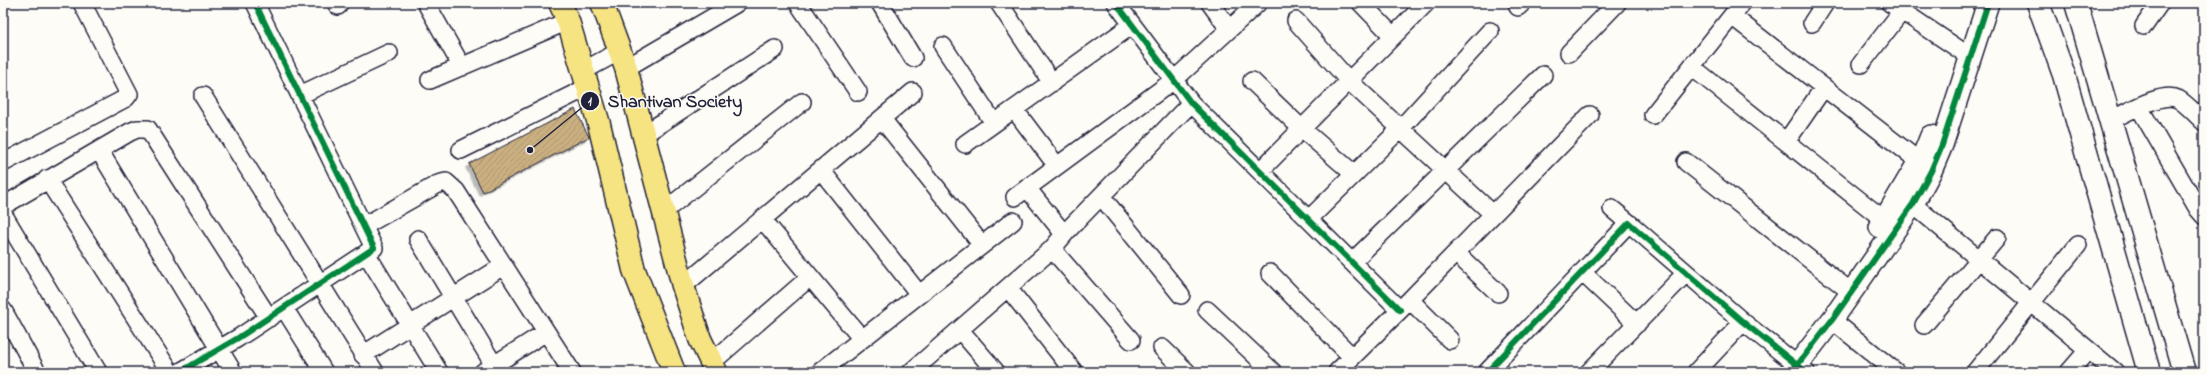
<svg xmlns="http://www.w3.org/2000/svg" width="2207" height="375" viewBox="0 0 2207 375" font-family="'Indie Flower',sans-serif">
<defs>
<pattern id="building-hatch" width="6" height="6" patternUnits="userSpaceOnUse"><rect width="6" height="6" fill="#caaf80"/><path d="M-1 1l2-2M0 6l6-6M5 7l2-2" fill="none" stroke="#ad9670"/></pattern>
<filter id="shadow"><feDropShadow dx="-3.5" dy="3.5" stdDeviation="0" flood-color="#0004"/></filter>
</defs>
<rect width="100%" height="100%" fill="#fdfcf7"/>
<filter id="ink" filterUnits="userSpaceOnUse"><feTurbulence type="fractalNoise" baseFrequency=".025" numOctaves="2"/><feDisplacementMap in="SourceGraphic" scale="8" xChannelSelector="R" yChannelSelector="G"/><feConvolveMatrix kernelMatrix="1 2 1 2 8 2 1 2 1" color-interpolation-filters="sRGB"/></filter>
<g filter="url(#ink)">
<!-- building -->
<path fill="url(#building-hatch)" stroke="#22223b" filter="url(#shadow)" d="M575,109L589,137L483,192L469,164Z"/>
<g fill="none" stroke-linecap="round" stroke-linejoin="round">
<!-- minor casing -->
<g stroke="#22223b" stroke-width="20">
<path id="minor" d="M336,3L338,6
M426,3L462,67
M798,3L858,92
M880,3L913,58
M999,3L1052,83
M1116,3L1191,103L1400,310
M1210,3L1229,29
M1361,3L1393,36
M1890,3L1969,56
M1518,7L1522,3
M1732,16L1929,169
M1296,21L1349,81L1493,214
M1812,23L1825,3
M2144,26L2160,3
M943,46L994,123
M1569,53L1617,3
M1861,64L1902,11
M1692,67L1893,227
M626,68L737,3
M583,71L620,51
M430,80L568,21
M1252,81L1302,129L1354,174
M300,95L389,53
M203,96L375,372
M2139,107L2198,209L2204,216
M1014,109L1057,166
M1653,115L1742,3
M882,119L982,245
M2111,120C2126,113 2162,91 2178,99C2187,104 2196,115 2204,122
M643,135L775,49
M1786,142L1824,87
M965,144L1132,25
M99,150L233,372
M461,150L588,87
M1686,162L1851,292
M3,163L126,98L129,94L82,3
M821,170L919,294
M1260,171L1426,3
M47,179L170,372
M1027,188L1064,234
M1101,196L1181,295
M1015,197L1174,80L1258,3
M1904,197L2115,372
M3,206L130,132L137,129H148L269,318
M1612,209L1629,223
M663,212L802,102
M3,214L98,372
M1309,219L1401,128L1490,31
M763,220L862,339
M364,226L438,184L446,182L456,191L572,372
M418,239L494,365
M1052,249L1131,340
M366,253L439,372
M1456,253L1498,293
M1352,262L1543,75
M1270,273L1352,357
M1583,273L1637,324
M683,286L913,92
M1008,288L1074,372
M1410,300L1450,340
M284,308L324,372
M3,310L37,372
M1207,310L1273,372
M1832,320L1896,372
M1924,325L1997,238
M960,330L996,372
M1162,348L1187,372
M363,355L503,266
M711,363L810,277
M180,372L238,338L374,248L255,3
M483,372L546,332
M820,372L1013,221
M911,372L1052,249L1067,231L1191,103
M1337,372L1400,310L1590,115
M1487,372L1629,223L1743,322L1806,372
M1589,372L1686,273
M1696,372L1743,322
M1975,372L2078,245
M2069,372L2088,350"/>
</g>
<!-- tertiary casing -->
<g stroke="#22223b" stroke-width="24">
<path id="tertiary" d="M1880,227L1925,151L1931,136
M1792,372L1832,320L1913,204L1931,171L1942,145L1988,3"/>
</g>
<!-- secondary casing -->
<g stroke="#22223b" stroke-width="25">
<path id="secondary" d="M2038,3L2064,75L2149,372
M2076,3L2184,372"/>
</g>
<!-- primary casing -->
<g stroke="#22223b" stroke-width="25">
<path id="primary" d="M560,3L568,21L599,124L634,270L674,372
M602,3L626,68L683,286L700,339L716,372"/>
</g>
<!-- minor -->
<use href="#minor" stroke="#fdfcf7" stroke-width="17"/>
<!-- tertiary -->
<use href="#tertiary" stroke="#fdfcf7" stroke-width="21"/>
<!-- secondary -->
<use href="#secondary" stroke="#fdfcf7" stroke-width="22"/>
<!-- primary -->
<use href="#primary" stroke="#f6e381" stroke-width="22"/>
<!-- cycleway casing -->
<g stroke="#fdfcf7" stroke-width="8">
<path id="cycleway" d="M1116,3L1191,103L1400,310
M180,372L238,338L374,248L255,3
M1487,372L1629,223L1743,322L1806,372
M1792,372L1832,320L1913,204L1931,171L1942,145L1988,3"/>
</g>
<!-- cycleway -->
<use href="#cycleway" stroke="#00873e" stroke-width="6"/>
</g>
</g>
<!-- callouts -->
<path fill="none" stroke="#22223b" stroke-width="1.5" d="M530 150L590 101"/>
<g fill="#22223b" stroke="#fdfcf7" stroke-width="1.5">
<circle cx="530" cy="150" r="4"/>
<circle cx="590" cy="101" r="10"/>
</g>
<g font-size="12" text-anchor="middle" font-weight="bold" fill="#fff">
<text x="590" y="105">1</text>
</g>
<g font-size="18" text-anchor="middle" font-weight="bold" fill="#22223b" stroke="#fdfcf7" stroke-width="3" stroke-linejoin="round" paint-order="stroke">
<text x="675" y="107">Shantivan Society</text>
</g>
<!-- margin -->
<rect width="2207" height="375" fill="none" stroke="#fdfcf7" stroke-width="16"/>
<rect x="8" y="8" width="2191" height="359" fill="none" stroke="#22223b" stroke-width="1.5" filter="url(#ink)"/>
</svg>
